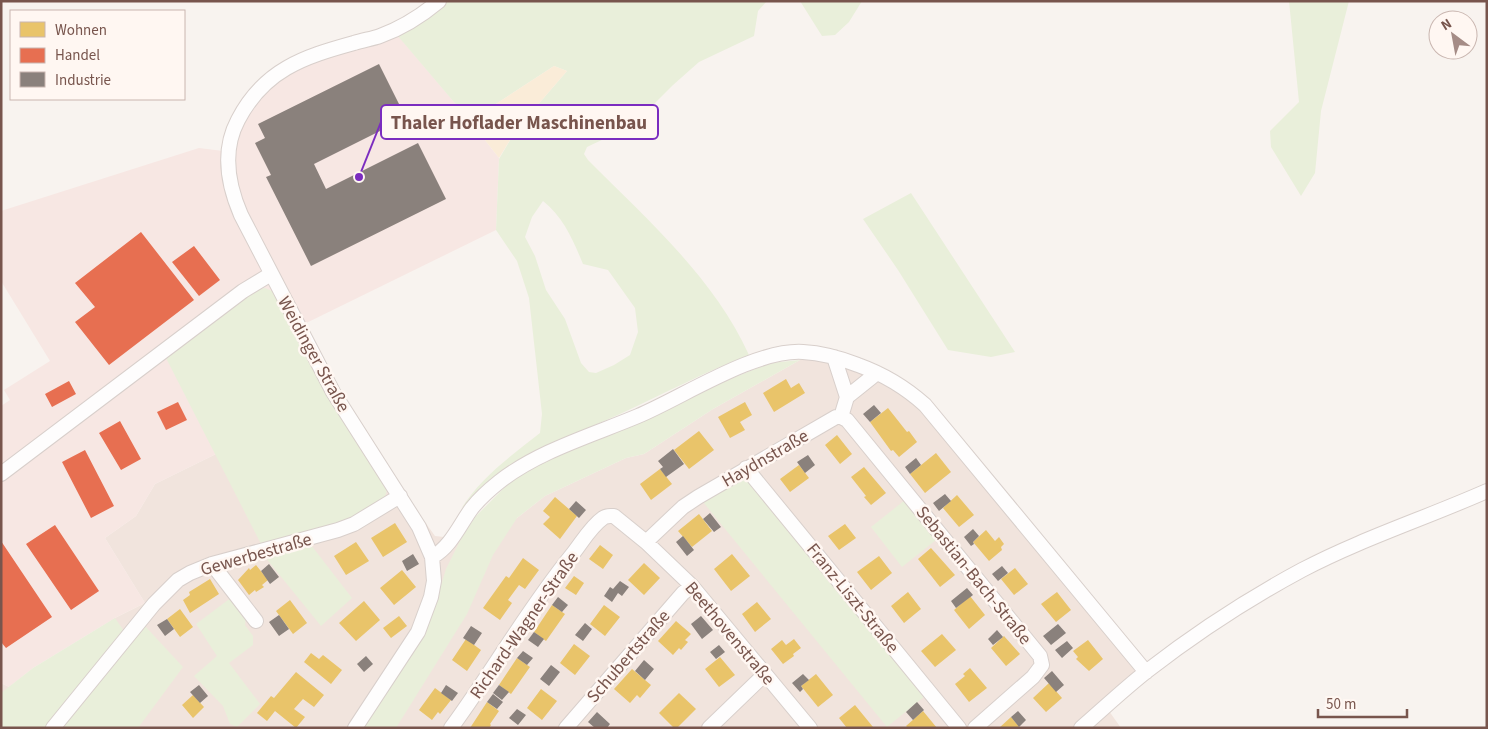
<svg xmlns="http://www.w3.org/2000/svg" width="1488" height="729" viewBox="0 0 1488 729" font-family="'Source Sans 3',sans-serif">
<rect width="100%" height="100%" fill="#f8f3ef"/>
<!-- residential -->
<path fill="#f1e4dd" d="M313,347L396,482L435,536L444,537L517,518L545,496L626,458L644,454L713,409L800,360H815L843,365L908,394L1129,660L1142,684L1109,711L1121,728H1V683L9,687L115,618L145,603L105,538L136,516L155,484L216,454L166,358Z"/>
<!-- commercial -->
<path fill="#f7e7e3" d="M390,26L470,121L499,158L496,230L294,329L279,298L272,291L265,289L256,290L167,358L216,454L155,484L136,516L105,538L145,603L115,618L33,668L9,687L1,683V406L10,400L4,390L50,361L1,281V211L199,148L223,151L256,85Z"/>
<!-- green -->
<path fill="#e9efda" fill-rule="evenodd" d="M446,1H767L758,11L754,36L699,62L673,85L644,114L627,128L587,147L584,154L588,160C647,219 714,278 749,355C705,372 663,394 620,414C559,442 508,457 461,509C481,477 511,456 540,433L542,414L529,298L517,261L496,230L499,159L516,130L567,71L554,66L470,121L397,35L435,11ZM543,201C564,218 573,240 583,264L608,270L635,308L638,332L630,355L614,365L596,373L589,372L581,363L565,319L546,290L535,256L525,237L532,217Z
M800,1H862L849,22L835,35L822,36Z
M1289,1H1349L1321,111L1315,173L1301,196L1271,147L1270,131L1299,102Z
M911,193L1015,352L991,357L948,350L898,270L863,219Z
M265,288L272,291L279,298L386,484C387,490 387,494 383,499C367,520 289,538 261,544L166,358L256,290Z
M800,360L713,409L644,454L626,458L545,496L517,518L493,555L467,614L396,728H360L435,605L446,569L463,535L476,516L511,481L533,467L654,414L703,390L770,363Z
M744,477L868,625L925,696L887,727L703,502Z
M905,500L936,540L902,567L871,527Z
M311,545L352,598L321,626L265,557Z
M232,597L246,616L245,625L253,636V645L229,663L260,704L237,727L230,724L223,706L194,676L217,656L196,624Z
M115,618L124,631L44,728H1V693L33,668Z
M144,625L183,667L138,728L63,727Z"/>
<!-- sand -->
<path fill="#faecd8" d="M554,66L567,71L516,130L499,158L470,121Z"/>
<!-- homes -->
<path fill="#e9c46a" d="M786,379L791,388L799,383L805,393L774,412L763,393Z
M745,402L752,415L740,422L745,430L730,438L718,417Z
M888,408L907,432L909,431L917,442L899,457L893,450L891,451L870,422Z
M699,431L714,450L689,469L674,450Z
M837,435L852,454L840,464L825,445Z
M936,453L951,472L925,493L910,474Z
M799,465L809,478L790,492L780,479Z
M864,467L886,493L871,505L864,497L866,496L851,477Z
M660,469L672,484L651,500L640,484Z
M957,495L974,515L959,527L943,508Z
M555,497L577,516L560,539L543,524L550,517L543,511Z
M699,514L712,531L692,547L678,531Z
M395,523L407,542L383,557L371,538Z
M845,524L856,538L839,550L828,536Z
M986,530L995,541L999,537L1004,544L1001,547L1002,550L989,561L973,542Z
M356,542L369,561L346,575L334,556Z
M600,545L613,555L603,569L589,559Z
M931,548L955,575L940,587L918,559Z
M732,554L750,576L731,591L714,569Z
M879,556L892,573L871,590L857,572Z
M523,558L539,570L525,589L519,585L508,600L512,603L500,620L483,608L506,576L509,578Z
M644,563L660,578L644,595L628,580Z
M256,565L268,580L262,585L264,587L256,592L255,590L249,595L238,580L249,568L250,570Z
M1015,568L1028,584L1014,595L1001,579Z
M402,570L416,587L394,605L380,588Z
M574,576L584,583L576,595L565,588Z
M210,579L219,594L190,613L183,600L190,595L189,592Z
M908,592L921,609L904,623L891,606Z
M1057,592L1071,610L1056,622L1041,604Z
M970,596L985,615L969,629L954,610Z
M290,600L307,623L293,634L276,611Z
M364,601L380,620L356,641L339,623Z
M757,602L771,619L755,632L742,614Z
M552,605L565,614L546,641L534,632Z
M604,605L620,617L605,636L590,624Z
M180,609L193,627L180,637L167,619Z
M399,616L407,626L391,638L383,628Z
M676,621L691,634L685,640L688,642L681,650L679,648L673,655L658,641Z
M942,634L956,650L935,667L921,651Z
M1004,636L1020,654L1006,666L991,648Z
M466,639L481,650L467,671L452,660Z
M794,639L801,648L793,654L794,656L783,664L771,649L782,640L786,645Z
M1088,640L1103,659L1089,671L1076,659L1078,657L1073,651Z
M574,644L590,656L575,675L560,663Z
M311,653L319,659L323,655L342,670L331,684L304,662Z
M720,657L735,675L719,687L705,669Z
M517,658L530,667L511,694L499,685Z
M970,668L987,688L969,702L955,684L965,676L963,674Z
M632,669L651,685L640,698L637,695L630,703L614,689Z
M296,672L324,695L314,707L303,699L294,709L305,717L296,728L275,711L267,721L257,713L271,696L274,698Z
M816,674L833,695L818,707L801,686Z
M1049,683L1062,698L1046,712L1033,698Z
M435,688L451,700L440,714L438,712L432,720L419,710Z
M541,689L557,701L542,720L527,708Z
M679,693L696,709L677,728H674L659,713Z
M193,695L204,707L193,718L182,705Z
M487,702L499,711L490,724L491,725L489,728H470Z
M855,705L873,727L872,728H847L839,718Z
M923,711L937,728H908L906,726Z
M1011,717L1020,728H999Z"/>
<!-- shops -->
<path fill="#e76f51" d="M141,232L194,300L109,365L75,322L95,307L75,283Z
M194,246L220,280L199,296L172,262Z
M69,381L76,394L52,407L45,394Z
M178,402L187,420L166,430L157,412Z
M120,421L141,459L121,470L99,433Z
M85,450L114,506L91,518L62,462Z
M55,525L99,591L71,610L26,544Z
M1,541L52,617L6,648L1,642Z"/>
<!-- industry -->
<path fill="#8a817c" d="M379,64L406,118L314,164L326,189L418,143L446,199L311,266L266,177L271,175L255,143L265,138L258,124Z
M874,405L881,413L870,422L863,414Z
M673,449L684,464L666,477L660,469L663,467L658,461Z
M808,455L815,465L805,473L797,462Z
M916,458L921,465L910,474L905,467Z
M945,494L951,501L939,511L933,503Z
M576,501L586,510L579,518L569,509Z
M710,513L721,527L714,532L703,519Z
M973,529L979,536L973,542L974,544L971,546L964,537Z
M683,536L694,550L687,556L676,542Z
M413,554L419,564L407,571L402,561Z
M269,564L279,577L270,584L261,571Z
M1002,566L1008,573L998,581L992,574Z
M620,581L629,587L622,596L618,593L612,602L604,596L610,587L613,589Z
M967,588L973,595L956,608L951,601Z
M558,597L568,605L562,612L552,605Z
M279,615L289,629L279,636L269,622Z
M701,616L713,630L702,639L691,624Z
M167,619L174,629L165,636L157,625Z
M585,623L592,629L583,641L575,635Z
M1058,624L1066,633L1051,645L1043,636Z
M471,626L482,633L474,645L463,638Z
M997,630L1003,637L993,645L988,639Z
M534,632L544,639L538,647L528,640Z
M1067,641L1073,648L1062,658L1055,650Z
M719,645L725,652L716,659L710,652Z
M523,651L533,658L527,665L517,658Z
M366,656L373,664L364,672L357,664Z
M644,660L654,669L645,680L635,671Z
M551,665L560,672L549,686L540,679Z
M1052,671L1064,685L1056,692L1044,678Z
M803,674L809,680L801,686L803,689L800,692L792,683Z
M199,685L208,696L200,703L190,692Z
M446,685L458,693L452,701L441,693Z
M499,685L509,692L502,700L493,693Z
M493,694L503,702L497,709L487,702Z
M917,702L924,710L913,720L906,712Z
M517,709L526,715L518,725L509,718Z
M1018,711L1026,720L1019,727L1011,717Z
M597,712L610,724L607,728H595L588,722Z"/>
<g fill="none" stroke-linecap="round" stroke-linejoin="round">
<!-- minor casing -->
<g stroke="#d8cfcb" stroke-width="16">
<path id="minor" d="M834,357L847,397
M841,417L847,420L1040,656L1042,665L1033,677L975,728
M746,468L959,728
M1,474L243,291L271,274
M646,542L683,507L698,497L836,417H841L847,397L877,373
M432,557C451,547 460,524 472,508C480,498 489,490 499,482C538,451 593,435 638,416C683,397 755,349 803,352C822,353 840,358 858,365C883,374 905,387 925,405L1146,672
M212,564L256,621
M53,728L154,604L178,580L190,573L212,564L338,530L354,524L400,496
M355,728L418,632L431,597L434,581L432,557L419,527L333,392L241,215C228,185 222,150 238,120C264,70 303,57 354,43C363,40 372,39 380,36C402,28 421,16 439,1
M451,728C493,671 527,610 571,556C581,544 590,527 603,518C607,515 610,516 614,516L646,542L692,586L810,728
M566,728L683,593L692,586
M709,728L765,674
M1081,728C1103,709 1124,689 1147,671C1196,633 1248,599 1302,570C1361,539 1426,518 1487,491"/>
</g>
<!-- minor -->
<use href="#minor" stroke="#fefdfd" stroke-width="14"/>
</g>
<g text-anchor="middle" stroke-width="5" stroke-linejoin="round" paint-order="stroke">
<!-- street labels -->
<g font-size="18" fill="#78554d" stroke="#fff7f2">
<text transform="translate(314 354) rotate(61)" y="6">Weidinger Straße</text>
<text transform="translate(765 458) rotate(-30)" y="6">Haydnstraße</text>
<text transform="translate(256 554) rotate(-16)" y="6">Gewerbestraße</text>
<text transform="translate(974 575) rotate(51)" y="6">Sebastian-Bach-Straße</text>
<text transform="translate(853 598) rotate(51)" y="6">Franz-Liszt-Straße</text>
<text transform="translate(524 625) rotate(-55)" y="6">Richard-Wagner-Straße</text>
<text transform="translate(730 633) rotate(50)" y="6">Beethovenstraße</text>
<text transform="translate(628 656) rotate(-49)" y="6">Schubertstraße</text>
</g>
</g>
<!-- callouts -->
<path fill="none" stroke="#7b2cbf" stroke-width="2" d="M359 177L381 122"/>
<circle fill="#7b2cbf" stroke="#fff7f2" stroke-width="2" cx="359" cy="177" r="5"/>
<rect fill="#fff7f2" stroke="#7b2cbf" stroke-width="2" x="381" y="105" width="277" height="34" rx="5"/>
<g font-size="19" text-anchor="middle" font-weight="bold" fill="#78554d">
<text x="519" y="129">Thaler Hoflader Maschinenbau</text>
</g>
<!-- border -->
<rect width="1488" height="729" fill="none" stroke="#78554d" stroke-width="5"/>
<!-- legend -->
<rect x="10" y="10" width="175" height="90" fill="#fff7f2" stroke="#c9b6b0"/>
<rect x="20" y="22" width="25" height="15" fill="#e9c46a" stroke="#c9b6b0"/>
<text x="55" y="35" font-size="15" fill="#78554d">Wohnen</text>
<rect x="20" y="48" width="25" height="15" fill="#e76f51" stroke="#c9b6b0"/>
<text x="55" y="60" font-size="15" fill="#78554d">Handel</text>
<rect x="20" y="72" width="25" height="15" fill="#8a817c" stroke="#c9b6b0"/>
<text x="55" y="85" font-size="15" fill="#78554d">Industrie</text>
<!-- north arrow -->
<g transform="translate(1453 35) rotate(328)"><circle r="24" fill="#fff7f2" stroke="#c9b6b0"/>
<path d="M0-4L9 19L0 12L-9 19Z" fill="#a58c86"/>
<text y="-8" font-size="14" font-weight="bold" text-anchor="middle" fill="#78554d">N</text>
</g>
<!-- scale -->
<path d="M1318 709v8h89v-8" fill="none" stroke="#78554d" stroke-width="2.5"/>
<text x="1326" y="709" font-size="15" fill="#78554d" stroke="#fff7f2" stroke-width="4" paint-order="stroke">50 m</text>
</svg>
